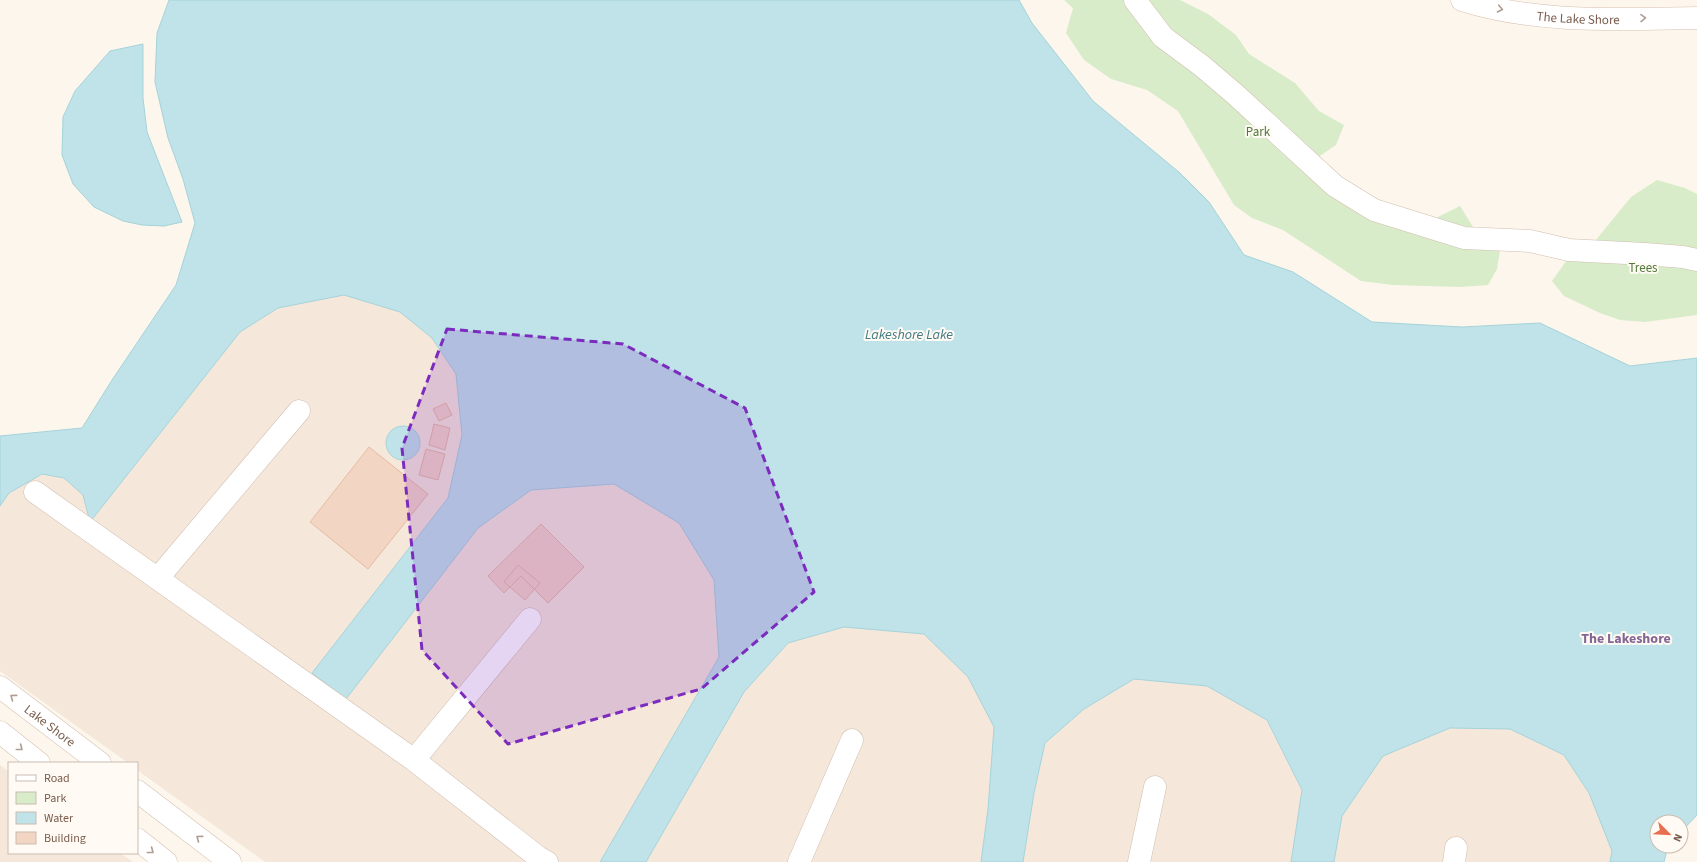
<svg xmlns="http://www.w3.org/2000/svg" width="1697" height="862" viewBox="0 0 1697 862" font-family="'Source Sans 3',sans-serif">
<rect width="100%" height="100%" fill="#fdf6ec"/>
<!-- residential -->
<path fill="#f5e8da" d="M344,295L400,312L432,338L456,374L462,435L448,498L312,673L346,698L478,528L531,490L614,484L679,523L714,580L719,657L600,862H265L137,770V763H128L0,671V506L9,493L42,474L64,478L83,495L90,522L240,332L278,308Z
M844,627L924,634L968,677L994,727L988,809L981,862H646L744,692L788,643Z
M1134,679L1207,686L1267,720L1302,790L1291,862H1023L1034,793L1045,743L1084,709Z
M1450,728L1510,729L1564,755L1589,793L1612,851L1610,862H1334L1342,816L1383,755Z
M0,765L9,772V853H120L133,862H0Z"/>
<!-- green -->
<path fill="#d8ecc9" d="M1064,0H1180L1208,14L1236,35L1249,54L1295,83L1319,111L1344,125L1336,145L1308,164L1336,191L1428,222L1460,206L1478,235L1501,245L1497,269L1488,285L1460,287L1393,285L1361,281L1283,230L1252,218L1234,205L1178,111L1147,90L1111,79L1084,60L1066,33L1073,8Z
M1657,180L1685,188L1697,194V315L1645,322L1620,320L1600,313L1564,296L1552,281L1569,257L1591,246L1631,197Z"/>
<!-- water -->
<path fill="#bfe3e8" stroke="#a5d3da" d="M169,0H1019L1032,23L1093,101L1180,173L1209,202L1244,255L1293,272L1372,322L1462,327L1540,323L1630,366L1697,358V815L1681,832V822H1657V846H1668L1664,862H1610L1612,851L1589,793L1564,755L1510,729L1450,728L1383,756L1342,816L1334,862H1291L1302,790L1267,720L1207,686L1134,679L1084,709L1045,743L1034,793L1023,862H981L988,809L994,727L968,677L924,634L844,627L788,643L744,692L646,862H600L719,657L714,580L679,523L614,484L531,490L478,528L346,699L312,673L448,498L462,435L456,374L432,338L400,312L344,295L278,308L240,332L90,522L83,495L64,478L42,474L9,493L0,506V436L82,428L112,380L176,285L195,223L183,179L168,138L155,82L157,33Z
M143,44V98L147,132L182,222L164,226L142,225L123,221L94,207L73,184L62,155L63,117L75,91L110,51Z
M386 443a17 17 0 1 1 34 0a17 17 0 1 1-34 0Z"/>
<!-- building -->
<path fill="#f3d5c3" stroke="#e6bba3" d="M446,403L452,415L439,421L433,409Z
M434,424L450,428L445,450L429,445Z
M369,447L428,494L368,569L310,522Z
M426,449L445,454L438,480L419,475Z
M541,524L584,567L548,603L521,576L504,593L488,576Z
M518,565L540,583L525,600L504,582Z"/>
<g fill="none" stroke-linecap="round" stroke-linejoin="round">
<!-- street casing -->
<g stroke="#d1beb0" stroke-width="23">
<path id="street" d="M1135,0L1163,37L1202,66L1236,95L1335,186L1374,210L1464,238L1530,241L1569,250L1645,254L1683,257L1697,260
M35,492L414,760L538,857L547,862
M158,578L299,411
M414,760L530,619
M799,862L852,740
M1139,862L1155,787
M1454,862L1456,848"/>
</g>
<!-- secondary casing -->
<g stroke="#d6c0b0" stroke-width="23">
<g id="secondary">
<path id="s1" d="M1462,0C1537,24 1619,19 1697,18"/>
<path id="s2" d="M0,687L100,763"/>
<path d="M0,732L39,763"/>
<path d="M137,791L230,862"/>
<path d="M137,839L166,862"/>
</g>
</g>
<!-- street -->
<use href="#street" stroke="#fff" stroke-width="22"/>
<!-- secondary -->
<use href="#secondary" stroke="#fff" stroke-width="22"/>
</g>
<!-- one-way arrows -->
<defs><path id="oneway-chevron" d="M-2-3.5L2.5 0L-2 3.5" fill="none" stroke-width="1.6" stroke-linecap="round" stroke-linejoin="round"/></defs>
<g stroke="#af9d94">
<use href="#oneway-chevron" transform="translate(1500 9) rotate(12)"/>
<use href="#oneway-chevron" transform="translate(1643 18) rotate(-1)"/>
<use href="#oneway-chevron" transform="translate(13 697) rotate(-143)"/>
<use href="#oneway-chevron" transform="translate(20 748) rotate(38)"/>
<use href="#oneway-chevron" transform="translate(199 838) rotate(-143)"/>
<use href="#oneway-chevron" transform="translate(151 851) rotate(38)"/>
</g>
<!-- marked area -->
<path fill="#7b2cbf" fill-opacity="0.2" stroke="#7b2cbf" stroke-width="3" stroke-dasharray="8 5" stroke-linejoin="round" d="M447,329L623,344L745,408L814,592L701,689L508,744L422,650L402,448Z"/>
<g text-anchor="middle" stroke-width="4" stroke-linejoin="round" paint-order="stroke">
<!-- street labels -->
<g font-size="13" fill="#7a5c4d" stroke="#fffaf3">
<text dy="5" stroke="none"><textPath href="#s1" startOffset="118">The Lake Shore</textPath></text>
<text dy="5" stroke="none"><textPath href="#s2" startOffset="63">Lake Shore</textPath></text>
</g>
<!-- park labels -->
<g font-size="13" fill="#537a41" stroke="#fffaf3">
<text x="1258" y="136">Park</text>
<text x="1643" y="272">Trees</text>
</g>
<!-- water labels -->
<g font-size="14" font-style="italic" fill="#437c86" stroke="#fffaf3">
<text x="909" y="339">Lakeshore Lake</text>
</g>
<!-- neighbourhood labels -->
<g font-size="14" font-weight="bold" fill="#846695" stroke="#fffaf3">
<text x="1626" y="643">The Lakeshore</text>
</g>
</g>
<!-- legend -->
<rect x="8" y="762" width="130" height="92" fill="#fffaf3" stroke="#cabbb1"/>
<rect x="16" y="775" width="20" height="6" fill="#ffffff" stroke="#cabbb1"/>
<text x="44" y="782" font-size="12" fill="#7a5c4d">Road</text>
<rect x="16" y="792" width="20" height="12" fill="#d8ecc9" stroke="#cabbb1"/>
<text x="44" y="802" font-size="12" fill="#7a5c4d">Park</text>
<rect x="16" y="812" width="20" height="12" fill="#bfe3e8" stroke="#cabbb1"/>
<text x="44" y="822" font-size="12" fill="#7a5c4d">Water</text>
<rect x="16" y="832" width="20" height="12" fill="#f3d5c3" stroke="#cabbb1"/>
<text x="44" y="842" font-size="12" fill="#7a5c4d">Building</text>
<!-- north arrow -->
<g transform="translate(1669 834) rotate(114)"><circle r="19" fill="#fffaf3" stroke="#cabbb1"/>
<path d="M0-3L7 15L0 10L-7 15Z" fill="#e76f51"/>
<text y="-6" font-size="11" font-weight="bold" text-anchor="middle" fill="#7a5c4d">N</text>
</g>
</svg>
